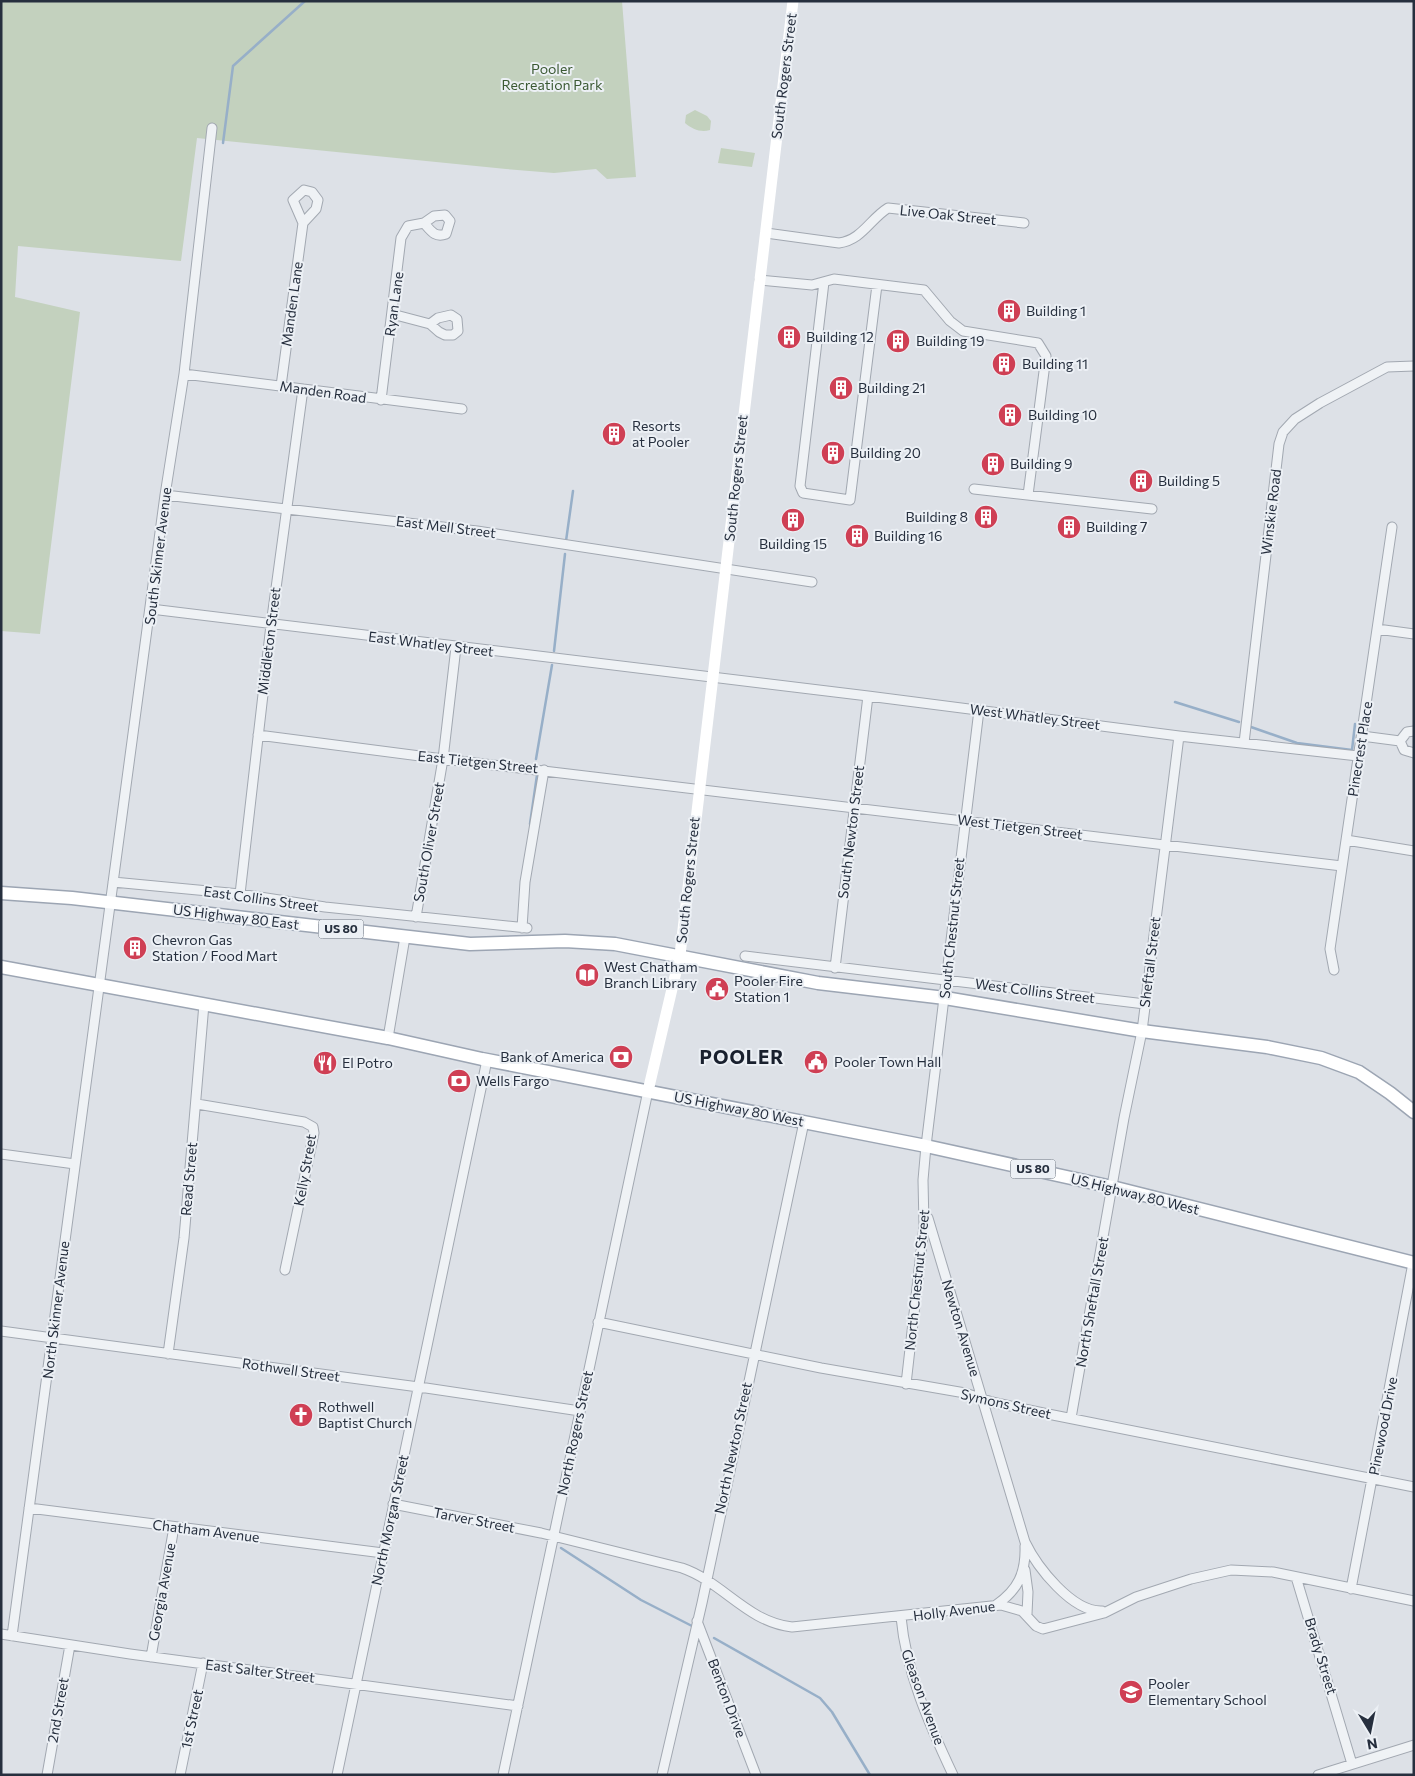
<svg xmlns="http://www.w3.org/2000/svg" width="1415" height="1776" viewBox="0 0 1415 1776" font-family="Commissioner,sans-serif">
<rect width="100%" height="100%" fill="#dde1e7"/>
<!-- green -->
<path fill="#c3d1be" d="M1,1H622L636,177L607,179L596,169L554,173L506,169L197,138L181,261L18,246L15,297L80,312L40,634L1,631Z
M695,110L707,116L711,121L710,130C701,133 692,129 685,123L686,115Z
M721,148L755,153L752,167L718,163Z"/>
<g fill="none" stroke-linecap="round" stroke-linejoin="round">
<!-- stream -->
<path stroke="#97afc8" stroke-width="2.5" d="M223,143L233,66L305,1
M566,541L573,491
M554,651L565,554
M1175,702L1239,722
M1251,727L1297,743L1352,750L1355,724
M536,759L552,665
M530,824L537,775
M561,1548L641,1600L692,1626
M714,1638L820,1698L832,1712L870,1775"/>
<!-- street casing -->
<g stroke="#a2a8b1" stroke-width="11">
<path id="street" d="M766,233L839,243C862,240 870,219 888,208L1024,223
M760,280L812,285L834,279L924,290L950,321L963,331L1038,343L1046,356L1028,495
M824,282L800,486L803,493L850,500L877,285
M392,314L430,324L439,332L445,335H453L458,331L457,319L451,315L438,318L430,324
M184,374L462,409
M281,386L303,223L293,200L304,190L312,192L318,200L316,209L303,223
M381,400L401,238L408,226L424,223C431,231 435,238 446,234L450,221L445,215L434,216L424,223
M974,489L1152,509
M165,495L477,531L812,582
M151,609L868,696L1179,736L1358,756
M1377,629L1414,634
M1414,731L1407,732L1400,741L1404,750L1414,753
M258,735L443,759L1342,866
M1362,736L1400,741
M1244,743L1279,444L1283,432L1295,419L1320,403L1387,367L1414,366
M1346,840L1414,851
M113,882L240,894L325,907L527,928
M240,894L271,625L303,389
M416,917L443,759L456,647
M522,928L525,882L544,770
M745,956L1145,1004
M835,968L868,696
M1334,970L1330,949L1392,527
M388,1038L405,937
M197,1104L304,1122L313,1127L314,1133L285,1270
M1,1154L75,1164
M928,1218L1025,1542C1037,1567 1072,1612 1102,1611
M598,1322L821,1368L965,1393L992,1402L1048,1414L1414,1487
M1,1331L426,1388L580,1411
M168,1354L184,1238L204,1004
M906,1384L924,1226L923,1180L926,1146L979,710
M1071,1418L1124,1118L1142,1031L1179,736
M393,1504L541,1533L682,1568C723,1582 747,1622 792,1627L1001,1605L1022,1611L1036,1626L1043,1629L1104,1613L1136,1597L1191,1579L1231,1570L1273,1572L1414,1601
M29,1508L383,1553
M1025,1570L1028,1592L1027,1614
M1296,1577L1352,1764
M1351,1589L1413,1263
M996,1605C1018,1590 1026,1573 1025,1546
M901,1617C906,1672 929,1724 953,1775
M697,1621L756,1775
M1,1634L130,1654L518,1706
M12,1636L165,495L184,374L212,128
M151,1657L174,1527
M47,1775L70,1645
M180,1775L203,1663
M337,1775L487,1060
M503,1775L648,1091
M662,1775L702,1603L804,1122
M1318,1775L1414,1745"/>
</g>
<!-- primary casing -->
<g stroke="#9ca5b3" stroke-width="15">
<path id="primary" d="M1,893L72,898L470,944L565,941L615,944L818,983L945,998L1142,1031L1267,1047L1321,1058L1359,1072L1390,1093L1414,1112
M1,967L388,1038L482,1059L926,1146L1112,1187L1414,1263"/>
</g>
<!-- street -->
<use href="#street" stroke="#eff2f5" stroke-width="9"/>
<!-- secondary -->
<path stroke="#fff" stroke-width="11" d="M648,1091L680,955L793,1"/>
<!-- primary -->
<use href="#primary" stroke="#fff" stroke-width="12"/>
</g>
<!-- icons -->
<defs>
<g id="building-disc" transform="scale(1.25)"><circle r="9.5" fill="#cf3f54" stroke="#ecf0f5"/><path d="M-4-6H4V6H1V3H-1V6H-4ZM-2.5-4.3h1.7v1.8h-1.7ZM.8-4.3h1.7v1.8H.8ZM-2.5-1h1.7V.8h-1.7ZM.8-1h1.7V.8H.8Z" fill="#fff"/></g>
<g id="library-disc" transform="scale(1.25)"><circle r="9.5" fill="#cf3f54" stroke="#ecf0f5"/><path d="M-6-4Q-3-5.5-.7-3.5V5Q-3 3-6 4ZM6-4Q3-5.5 .7-3.5V5Q3 3 6 4Z" fill="#fff"/></g>
<g id="civic-disc" transform="scale(1.25)"><circle r="9.5" fill="#cf3f54" stroke="#ecf0f5"/><path d="M-.6-6.5H3V-4.5H.6V-3L4-1V1h2V6H-6V1h2V-1L-.6-3ZM-1.2 2.5V6h2.4V2.5Z" fill="#fff"/></g>
<g id="bank-disc" transform="scale(1.25)"><circle r="9.5" fill="#cf3f54" stroke="#ecf0f5"/><path d="M-6-4H6V4H-6ZM0-2.3a2.3 2.3 0 1 0 0 4.6a2.3 2.3 0 1 0 0-4.6Z" fill="#fff"/></g>
<g id="restaurant-disc" transform="scale(1.25)"><circle r="9.5" fill="#cf3f54" stroke="#ecf0f5"/><path d="M-5-6h1v4h1v-4h1v4h1v-4h1v5L-1.5 .5V6h-2V.5L-5-1ZM5-6V6H3V1.5H1.5Q1.5-4 5-6Z" fill="#fff"/></g>
<g id="church-disc" transform="scale(1.25)"><circle r="9.5" fill="#cf3f54" stroke="#ecf0f5"/><path d="M-1.2-6h2.4v3.5h3.3v2.4h-3.3V6h-2.4V-.1h-3.3v-2.4h3.3Z" fill="#fff"/></g>
<g id="school-disc" transform="scale(1.25)"><circle r="9.5" fill="#cf3f54" stroke="#ecf0f5"/><path d="M0-5L7-2L0 1L-7-2ZM-4 1L0 2.5L4 1V4Q0 6-4 4Z" fill="#fff"/></g>
</defs>
<g fill-rule="evenodd">
<use href="#building-disc" x="1009" y="311"/>
<use href="#building-disc" x="789" y="337"/>
<use href="#building-disc" x="898" y="341"/>
<use href="#building-disc" x="1004" y="364"/>
<use href="#building-disc" x="841" y="388"/>
<use href="#building-disc" x="1010" y="415"/>
<use href="#building-disc" x="614" y="434"/>
<use href="#building-disc" x="833" y="453"/>
<use href="#building-disc" x="993" y="464"/>
<use href="#building-disc" x="1141" y="481"/>
<use href="#building-disc" x="986" y="517"/>
<use href="#building-disc" x="793" y="520"/>
<use href="#building-disc" x="1069" y="527"/>
<use href="#building-disc" x="857" y="536"/>
<use href="#building-disc" x="135" y="948"/>
<use href="#library-disc" x="587" y="975"/>
<use href="#civic-disc" x="717" y="989"/>
<use href="#bank-disc" x="621" y="1057"/>
<use href="#civic-disc" x="816" y="1062"/>
<use href="#restaurant-disc" x="325" y="1063"/>
<use href="#bank-disc" x="459" y="1081"/>
<use href="#church-disc" x="301" y="1415"/>
<use href="#school-disc" x="1131" y="1692"/>
</g>
<g text-anchor="middle" stroke-width="4" stroke-linejoin="round" paint-order="stroke">
<!-- shield labels -->
<g fill="#ecf0f5" stroke="#616975" stroke-width="1">
<rect x="318.5" y="919.5" width="45" height="19" rx="4"/>
<rect x="1010.5" y="1159.5" width="45" height="19" rx="4"/>
</g>
<g font-size="12" font-weight="bold" fill="#262f3e">
<text x="341" y="933">US 80</text>
<text x="1033" y="1173">US 80</text>
</g>
<!-- park labels -->
<g font-size="14" fill="#3b5933" stroke="#ecf0f5">
<text x="552" y="74">Pooler<tspan x="552" dy="16">Recreation Park</tspan></text>
</g>
<!-- street labels -->
<g font-size="14" fill="#262f3e" stroke="#ecf0f5">
<text transform="translate(784 76) rotate(-83)" y="5">South Rogers Street</text>
<text transform="translate(948 215) rotate(6)" y="5">Live Oak Street</text>
<text transform="translate(292 304) rotate(-82)" y="5">Manden Lane</text>
<text transform="translate(394 304) rotate(-82)" y="5">Ryan Lane</text>
<text transform="translate(323 392) rotate(8)" y="5">Manden Road</text>
<text transform="translate(736 478) rotate(-84)" y="5">South Rogers Street</text>
<text transform="translate(1271 512) rotate(-83)" y="5">Winskie Road</text>
<text transform="translate(446 527) rotate(7)" y="5">East Mell Street</text>
<text transform="translate(158 556) rotate(-83)" y="5">South Skinner Avenue</text>
<text transform="translate(269 641) rotate(-83)" y="5">Middleton Street</text>
<text transform="translate(431 644) rotate(7)" y="5">East Whatley Street</text>
<text transform="translate(1035 717) rotate(7)" y="5">West Whatley Street</text>
<text transform="translate(1360 749) rotate(-81)" y="5">Pinecrest Place</text>
<text transform="translate(478 762) rotate(6)" y="5">East Tietgen Street</text>
<text transform="translate(1020 827) rotate(7)" y="5">West Tietgen Street</text>
<text transform="translate(851 832) rotate(-83)" y="5">South Newton Street</text>
<text transform="translate(429 842) rotate(-80)" y="5">South Oliver Street</text>
<text transform="translate(688 880) rotate(-84)" y="5">South Rogers Street</text>
<text transform="translate(261 899) rotate(8)" y="5">East Collins Street</text>
<text transform="translate(236 917) rotate(7)" y="5">US Highway 80 East</text>
<text transform="translate(952 928) rotate(-84)" y="5">South Chestnut Street</text>
<text transform="translate(1150 962) rotate(-83)" y="5">Sheftall Street</text>
<text transform="translate(1035 991) rotate(7)" y="5">West Collins Street</text>
<text transform="translate(739 1109) rotate(11)" y="5">US Highway 80 West</text>
<text transform="translate(305 1170) rotate(-80)" y="5">Kelly Street</text>
<text transform="translate(189 1179) rotate(-85)" y="5">Read Street</text>
<text transform="translate(1135 1194) rotate(14)" y="5">US Highway 80 West</text>
<text transform="translate(917 1280) rotate(-84)" y="5">North Chestnut Street</text>
<text transform="translate(1092 1302) rotate(-80)" y="5">North Sheftall Street</text>
<text transform="translate(56 1310) rotate(-83)" y="5">North Skinner Avenue</text>
<text transform="translate(961 1328) rotate(73)" y="5">Newton Avenue</text>
<text transform="translate(291 1370) rotate(8)" y="5">Rothwell Street</text>
<text transform="translate(1006 1404) rotate(13)" y="5">Symons Street</text>
<text transform="translate(1383 1426) rotate(-79)" y="5">Pinewood Drive</text>
<text transform="translate(575 1433) rotate(-78)" y="5">North Rogers Street</text>
<text transform="translate(733 1448) rotate(-78)" y="5">North Newton Street</text>
<text transform="translate(390 1520) rotate(-78)" y="5">North Morgan Street</text>
<text transform="translate(474 1520) rotate(11)" y="5">Tarver Street</text>
<text transform="translate(206 1531) rotate(7)" y="5">Chatham Avenue</text>
<text transform="translate(162 1592) rotate(-80)" y="5">Georgia Avenue</text>
<text transform="translate(954 1611) rotate(-7)" y="5">Holly Avenue</text>
<text transform="translate(1321 1656) rotate(73)" y="5">Brady Street</text>
<text transform="translate(260 1671) rotate(7)" y="5">East Salter Street</text>
<text transform="translate(923 1697) rotate(70)" y="5">Gleason Avenue</text>
<text transform="translate(727 1698) rotate(69)" y="5">Benton Drive</text>
<text transform="translate(58 1710) rotate(-80)" y="5">2nd Street</text>
<text transform="translate(192 1719) rotate(-78)" y="5">1st Street</text>
</g>
<!-- poi labels -->
<g font-size="14" fill="#262f3e" stroke="#ecf0f5" text-anchor="start">
<text x="1026" y="316">Building 1</text>
<text x="806" y="342">Building 12</text>
<text x="916" y="346">Building 19</text>
<text x="1022" y="369">Building 11</text>
<text x="858" y="393">Building 21</text>
<text x="1028" y="420">Building 10</text>
<text x="632" y="431">Resorts<tspan x="632" dy="16">at Pooler</tspan></text>
<text x="850" y="458">Building 20</text>
<text x="1010" y="469">Building 9</text>
<text x="1158" y="486">Building 5</text>
<text x="968" y="522" text-anchor="end">Building 8</text>
<text x="1086" y="532">Building 7</text>
<text x="874" y="541">Building 16</text>
<text x="793" y="549" text-anchor="middle">Building 15</text>
<text x="152" y="945">Chevron Gas<tspan x="152" dy="16">Station / Food Mart</tspan></text>
<text x="604" y="972">West Chatham<tspan x="604" dy="16">Branch Library</tspan></text>
<text x="734" y="986">Pooler Fire<tspan x="734" dy="16">Station 1</tspan></text>
<text x="604" y="1062" text-anchor="end">Bank of America</text>
<text x="834" y="1067">Pooler Town Hall</text>
<text x="342" y="1068">El Potro</text>
<text x="476" y="1086">Wells Fargo</text>
<text x="318" y="1412">Rothwell<tspan x="318" dy="16">Baptist Church</tspan></text>
<text x="1148" y="1689">Pooler<tspan x="1148" dy="16">Elementary School</tspan></text>
</g>
<!-- district labels -->
<g font-size="19" font-weight="bold" letter-spacing="1" fill="#19202e" stroke="#ecf0f5">
<text x="742" y="1064">POOLER</text>
</g>
</g>
<!-- border -->
<rect width="1415" height="1776" fill="none" stroke="#262f3e" stroke-width="5"/>
<!-- north arrow -->
<g transform="translate(1370 1731) rotate(170)" stroke="#ecf0f5" stroke-width="4" paint-order="stroke">
<path d="M0-4L9 19L0 12L-9 19Z" fill="#262f3e"/>
<text y="-8" font-size="14" font-weight="bold" text-anchor="middle" fill="#262f3e">N</text>
</g>
</svg>
